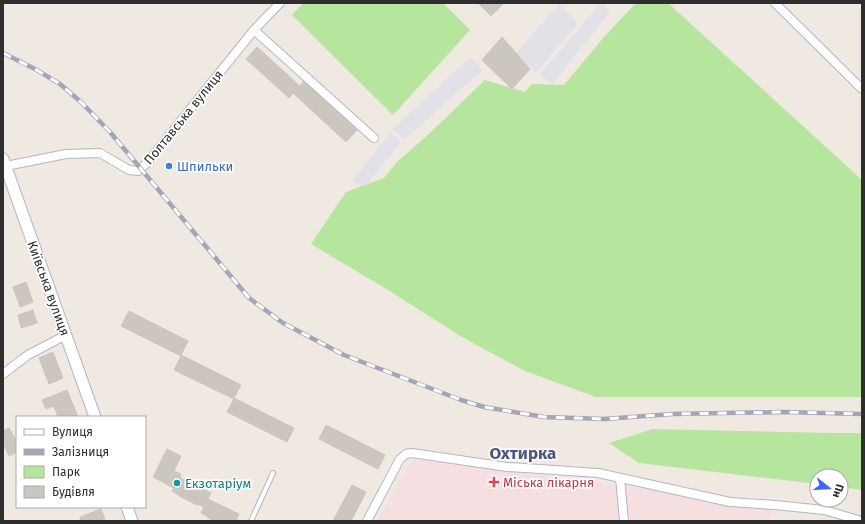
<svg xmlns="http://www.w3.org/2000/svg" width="865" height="524" viewBox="0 0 865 524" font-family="'Fira Sans',sans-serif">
<rect width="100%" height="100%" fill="#efe9e1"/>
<!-- industrial -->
<path fill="#e3e1e8" d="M601,3H602L610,12L552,84L539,75Z
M559,4L577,24L536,73L516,53Z
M471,57L483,70L404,140L392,129Z
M391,132L401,142L364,188L352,180Z"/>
<!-- medical -->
<path fill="#f5dfe0" d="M412,459L766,505H775L768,521H378Z"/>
<!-- green -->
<path fill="#b6e59e" d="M303,3H443L470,30L393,115L292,15Z
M636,3H668L862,180V397H596L525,371L462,337L388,290L311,244L346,192L384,178L398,161L429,134L485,80L525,92L532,84L564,85L604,37Z
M653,429L833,433H862V490L841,487V476H817V484L639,463L609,443Z"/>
<!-- building -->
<path fill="#cbc7bf" stroke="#cbc5ba" d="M478,3H502L503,4L491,16Z
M502,37L530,69L512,89L482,60Z
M257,47L300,86L304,81L357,130L346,142L293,93L289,98L246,59Z
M26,282L33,302L20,307L13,287Z
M33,310L37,323L21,328L18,315Z
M129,311L188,341L181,355L241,385L234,398L294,428L287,442L227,412L234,399L174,370L181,356L121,326Z
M53,352L63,378L49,384L39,358Z
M67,390L78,417H58L54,406L46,409L42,400Z
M326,425L385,455L378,469L319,439Z
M9,428L17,442V452L9,456L3,443V431Z
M167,449L181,456L174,471L181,474L180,478L211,493L208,499L239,514L236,521H214L207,517V516L201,513L204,507L197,504V505L179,496V495L172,491L174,488L153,477Z
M352,485L366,492L351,521H333Z
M101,509L105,519L101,521H81L80,517Z"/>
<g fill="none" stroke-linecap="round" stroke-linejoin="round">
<!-- service casing -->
<g stroke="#b4b7c1" stroke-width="6">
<path id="service" d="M251,521L273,473"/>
</g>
<!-- minor casing -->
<g stroke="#b4b7c1" stroke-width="10">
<path id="minor" d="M775,3L862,89
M254,30L374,138
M6,166L66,154L100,153L129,170L138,171L147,163L254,30L280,3
M3,374L28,355L66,335
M620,478L624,521
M367,521L400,459L406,454L412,453L507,467L525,468L598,473L730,502L775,505L824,510L855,519L860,521"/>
</g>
<!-- secondary casing -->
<g stroke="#b4b7c1" stroke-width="13">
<path id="secondary" d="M3,159L95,417
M127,507L132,521"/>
</g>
<!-- service -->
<use href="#service" stroke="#fff" stroke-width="4"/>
<!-- minor -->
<use href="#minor" stroke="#fff" stroke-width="8"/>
<!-- secondary -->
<use href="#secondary" stroke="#fff" stroke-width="11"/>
<!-- rail casing -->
<g stroke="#a3a6b8" stroke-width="4.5">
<path id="rail" d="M3,53L35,69L60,84L81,102L110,132L249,298L283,323L344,355L461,400L484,407L544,417L604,419L673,414L784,412L862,414"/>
</g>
<!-- rail -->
<use href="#rail" stroke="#fff" stroke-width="3" stroke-dasharray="9" stroke-linecap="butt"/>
</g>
<!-- markers -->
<circle fill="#3f7fe0" stroke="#fff" stroke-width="1.5" cx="169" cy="166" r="4"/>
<path fill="#e0444e" stroke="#fff" stroke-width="1.5" d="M492 476h4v4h4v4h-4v4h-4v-4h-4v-4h4z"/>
<circle fill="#0f9aa8" stroke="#fff" stroke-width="1.5" cx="177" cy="483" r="4"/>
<g text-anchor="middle" stroke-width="3.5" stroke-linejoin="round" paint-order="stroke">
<!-- street labels -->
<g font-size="13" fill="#2e2e2e" stroke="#fff">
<text transform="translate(183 117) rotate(-51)" y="5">Полтавська вулиця</text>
<text transform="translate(49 288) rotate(70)" y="5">Київська вулиця</text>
</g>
<!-- shop labels -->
<g font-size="13" fill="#366cbe" stroke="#fff" text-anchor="start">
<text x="177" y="171">Шпильки</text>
</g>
<!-- health labels -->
<g font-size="13" fill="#be3a42" stroke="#fff" text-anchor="start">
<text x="503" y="487">Міська лікарня</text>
</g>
<!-- culture labels -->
<g font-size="13" fill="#0d838f" stroke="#fff" text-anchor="start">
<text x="185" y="488">Екзотаріум</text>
</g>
<!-- district labels -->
<g font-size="17" font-weight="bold" fill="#4d5680" stroke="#fff">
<text x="523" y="459">Охтирка</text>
</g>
</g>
<!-- border -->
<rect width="865" height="524" fill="none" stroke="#2e2e2e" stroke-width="8"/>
<!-- legend -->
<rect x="16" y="416" width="130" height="92" fill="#ffffff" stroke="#ababab"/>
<rect x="24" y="429" width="20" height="6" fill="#ffffff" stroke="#ababab"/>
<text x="52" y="436" font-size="12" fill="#2e2e2e">Вулиця</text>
<rect x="24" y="449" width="20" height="6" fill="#a3a6b8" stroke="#ababab"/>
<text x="52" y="456" font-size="12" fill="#2e2e2e">Залізниця</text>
<rect x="24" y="466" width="20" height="12" fill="#b6e59e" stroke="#ababab"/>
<text x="52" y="476" font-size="12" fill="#2e2e2e">Парк</text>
<rect x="24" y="486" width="20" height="12" fill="#cbc7bf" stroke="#ababab"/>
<text x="52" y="496" font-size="12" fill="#2e2e2e">Будівля</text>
<!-- north arrow -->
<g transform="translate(829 488) rotate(107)"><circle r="19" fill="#ffffff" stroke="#ababab"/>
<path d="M0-3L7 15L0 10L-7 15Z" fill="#4264fb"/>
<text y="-6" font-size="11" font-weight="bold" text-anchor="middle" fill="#2e2e2e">Пн</text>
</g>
</svg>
